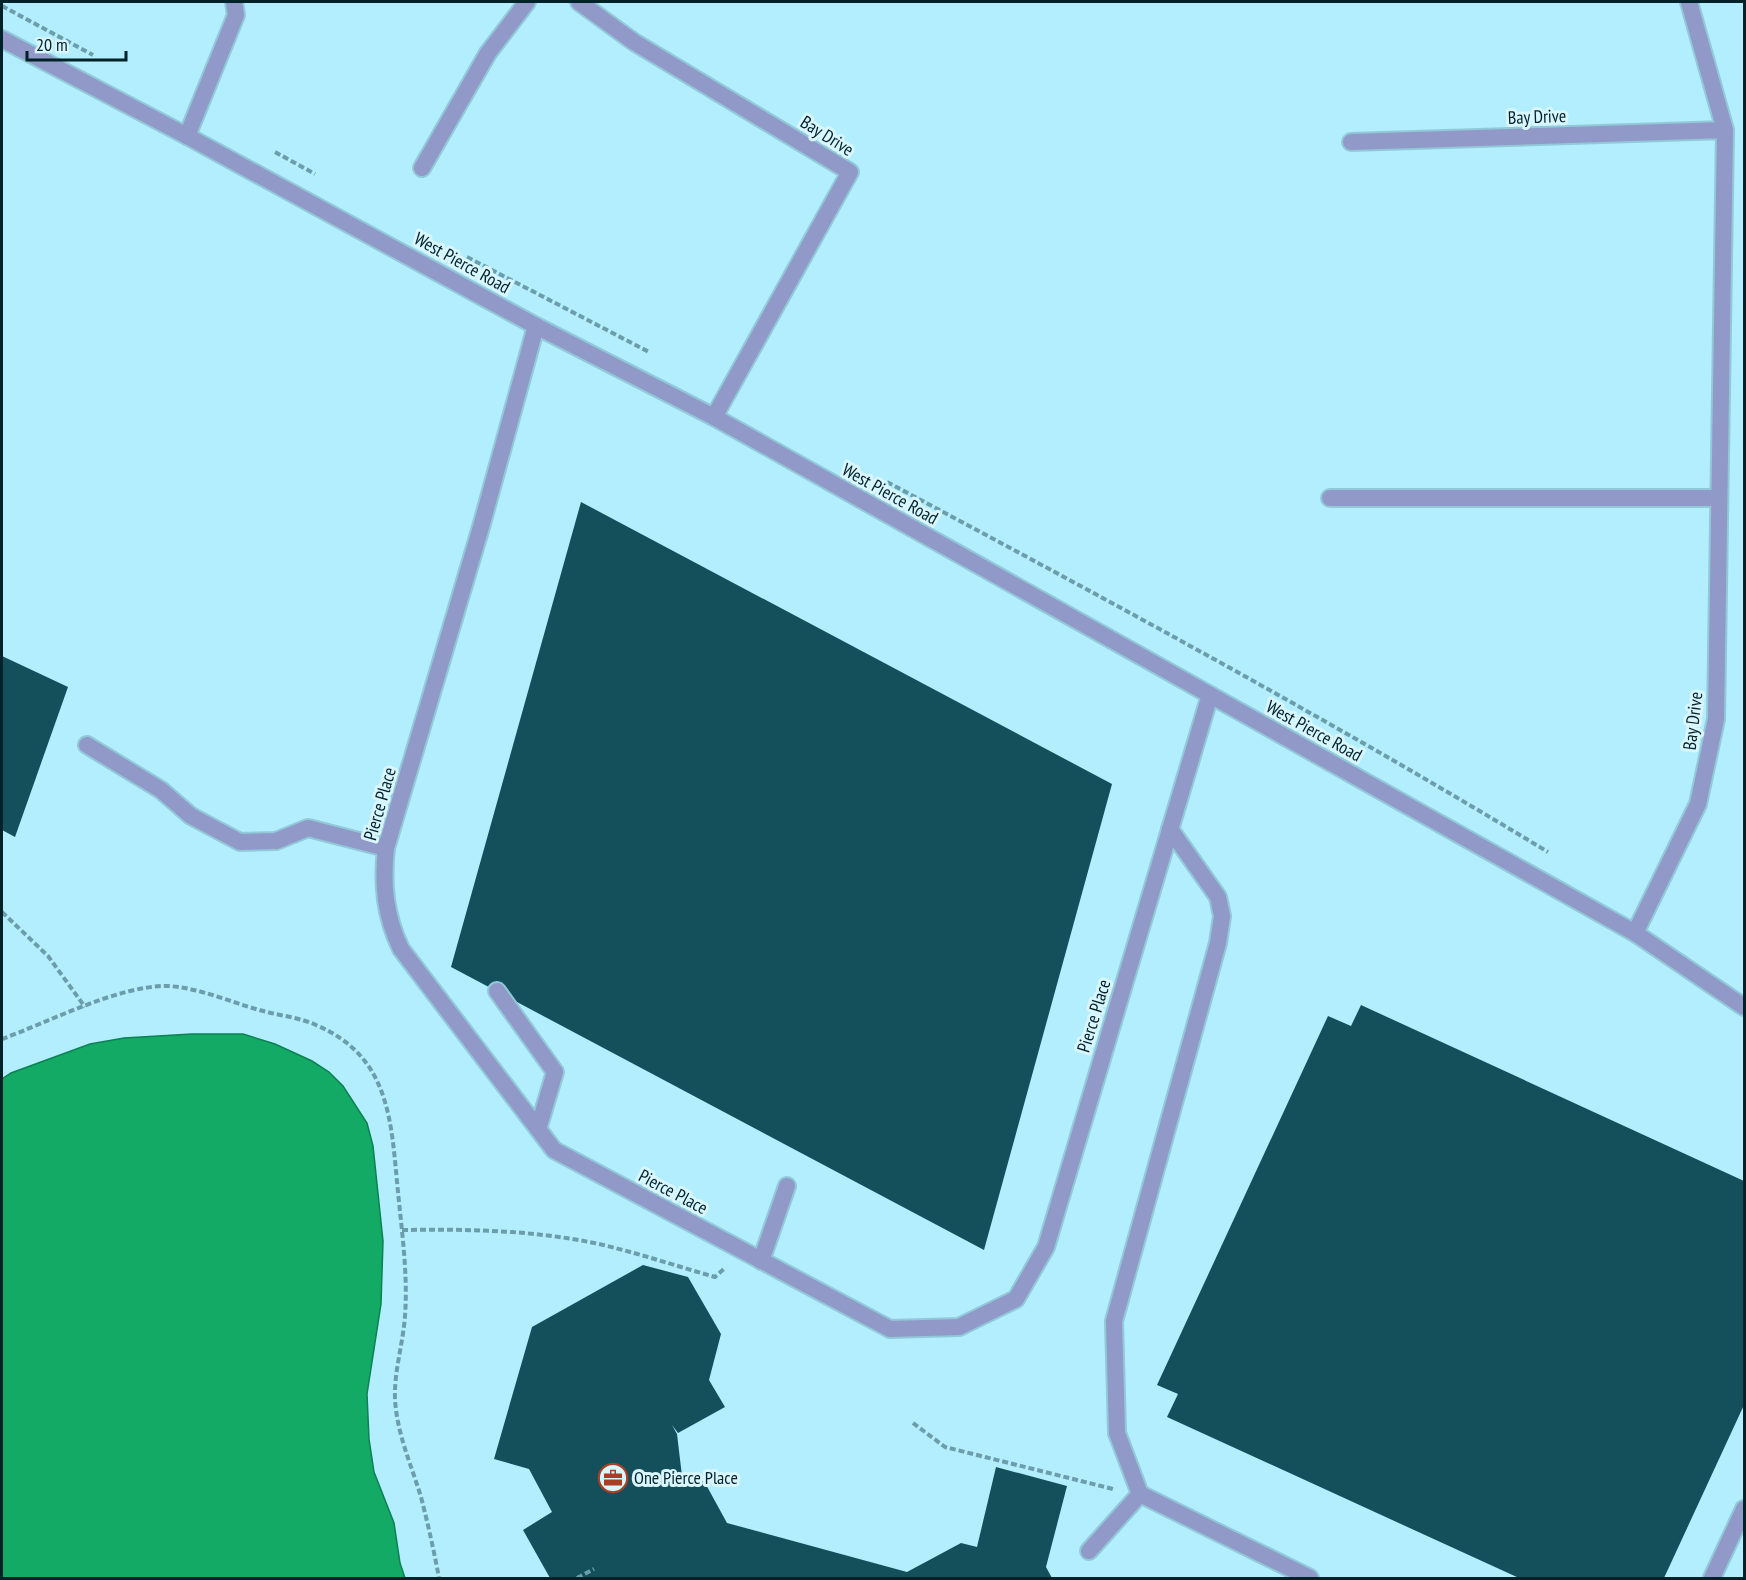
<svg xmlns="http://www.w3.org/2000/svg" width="1746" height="1580" viewBox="0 0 1746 1580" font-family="'PT Sans Narrow',sans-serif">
<rect width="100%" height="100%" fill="#b2eefe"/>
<!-- water -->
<path fill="#12aa65" stroke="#0d8153" stroke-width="1.5" d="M192,1034H243L275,1044L312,1061L329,1072L343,1086L367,1123L373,1146L383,1241L381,1304L367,1394L369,1439L374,1472L394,1523L400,1563L405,1578H2V1079L11,1073L90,1044L124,1038Z"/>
<!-- building -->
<path fill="#144f5c" d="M581,502L1112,784L984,1250L451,967Z
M2,656L68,687L15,837L2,830Z
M1361,1005L1744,1181V1405L1664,1578H1519L1167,1417L1178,1394L1157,1385L1328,1016L1351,1026Z
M643,1265L688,1277L721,1334L709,1380L725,1407L678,1433L672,1425L677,1434L682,1476L704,1481L727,1523L907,1572L961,1543L977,1547L996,1467L1067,1486L1046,1567L1052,1578H550L523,1530L552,1512L529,1469L494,1459L532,1327Z"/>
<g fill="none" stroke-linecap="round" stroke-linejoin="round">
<!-- service casing -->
<g stroke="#92c9d8" stroke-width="20">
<path id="service" d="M187,136L236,15L234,2
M422,168L488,53L527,2
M87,745L161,790L191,816L240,842L276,841L308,828L386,848
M1170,829L1218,897L1222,916L1218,943L1114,1321L1117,1433L1140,1494L1310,1578
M497,991L555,1072L538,1129
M761,1261L787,1186
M1089,1551L1140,1494
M1712,1578L1744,1509"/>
</g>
<!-- minor casing -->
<g stroke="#92c9d8" stroke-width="20">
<path id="minor" d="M579,2L634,42L850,172L714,417
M1351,142L1725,130
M536,326L481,527L386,848C382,884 385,916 401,949L554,1150L890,1329L959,1327L1016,1299L1046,1247L1210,695
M1330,498H1719
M1635,933L1698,804L1716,719L1725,130L1689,2"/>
</g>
<!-- tertiary casing -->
<g stroke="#92c9d8" stroke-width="20">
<path id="tertiary" d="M2,39L187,136L536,326L714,417L1635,933L1744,1007"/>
</g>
<!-- path -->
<path stroke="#6c9daa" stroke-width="4" stroke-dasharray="6 3" stroke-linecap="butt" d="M2,6L93,55
M275,152L315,174
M467,257L649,352
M887,482C1110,601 1332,721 1548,852
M2,912L48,956L85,1007
M2,1039C49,1022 119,985 168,986C202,988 234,1004 267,1012C283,1016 301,1018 316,1025C391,1057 391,1122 398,1192C402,1233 408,1275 405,1316C403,1344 394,1371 395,1399C397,1434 411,1464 421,1497C428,1524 434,1551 439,1578
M402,1230C468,1229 534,1230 599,1244C638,1253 676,1266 715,1277L725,1268
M913,1423L945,1447L1113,1489
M577,1578L594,1569"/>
<!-- service -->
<use href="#service" stroke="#9099c8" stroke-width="16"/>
<!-- minor -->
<use href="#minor" stroke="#9099c8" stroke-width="16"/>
<!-- tertiary -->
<use href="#tertiary" stroke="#9099c8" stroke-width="16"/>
</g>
<!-- icons -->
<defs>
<g id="office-ring" transform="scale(1.5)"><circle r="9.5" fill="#d9f6fe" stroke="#a83f23" stroke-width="1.5"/><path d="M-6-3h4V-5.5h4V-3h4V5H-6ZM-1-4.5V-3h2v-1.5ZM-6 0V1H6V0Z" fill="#a83f23"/></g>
</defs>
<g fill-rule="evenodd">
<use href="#office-ring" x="613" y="1478"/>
</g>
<g text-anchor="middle" stroke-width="6" stroke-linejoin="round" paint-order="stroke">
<!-- street labels -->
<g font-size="18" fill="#012229" stroke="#d9f6fe">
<text transform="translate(1537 117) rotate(-2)" y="6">Bay Drive</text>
<text transform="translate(827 136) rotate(32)" y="6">Bay Drive</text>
<text transform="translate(462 263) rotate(29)" y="6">West Pierce Road</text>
<text transform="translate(890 494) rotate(29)" y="6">West Pierce Road</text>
<text transform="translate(1693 721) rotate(-83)" y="6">Bay Drive</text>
<text transform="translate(1314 731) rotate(29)" y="6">West Pierce Road</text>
<text transform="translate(380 804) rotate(-74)" y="6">Pierce Place</text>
<text transform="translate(1094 1016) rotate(-73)" y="6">Pierce Place</text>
<text transform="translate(673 1192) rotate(28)" y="6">Pierce Place</text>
</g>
<!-- poi labels -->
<g font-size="18" fill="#012229" stroke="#d9f6fe" text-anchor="start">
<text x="634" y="1484">One Pierce Place</text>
</g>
</g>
<!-- border -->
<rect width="1746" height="1580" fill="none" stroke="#012229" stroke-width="6"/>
<!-- scale -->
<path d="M27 51v9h99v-9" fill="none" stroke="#012229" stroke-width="3"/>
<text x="36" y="51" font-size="18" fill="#012229" stroke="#d9f6fe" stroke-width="4.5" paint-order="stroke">20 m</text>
</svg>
